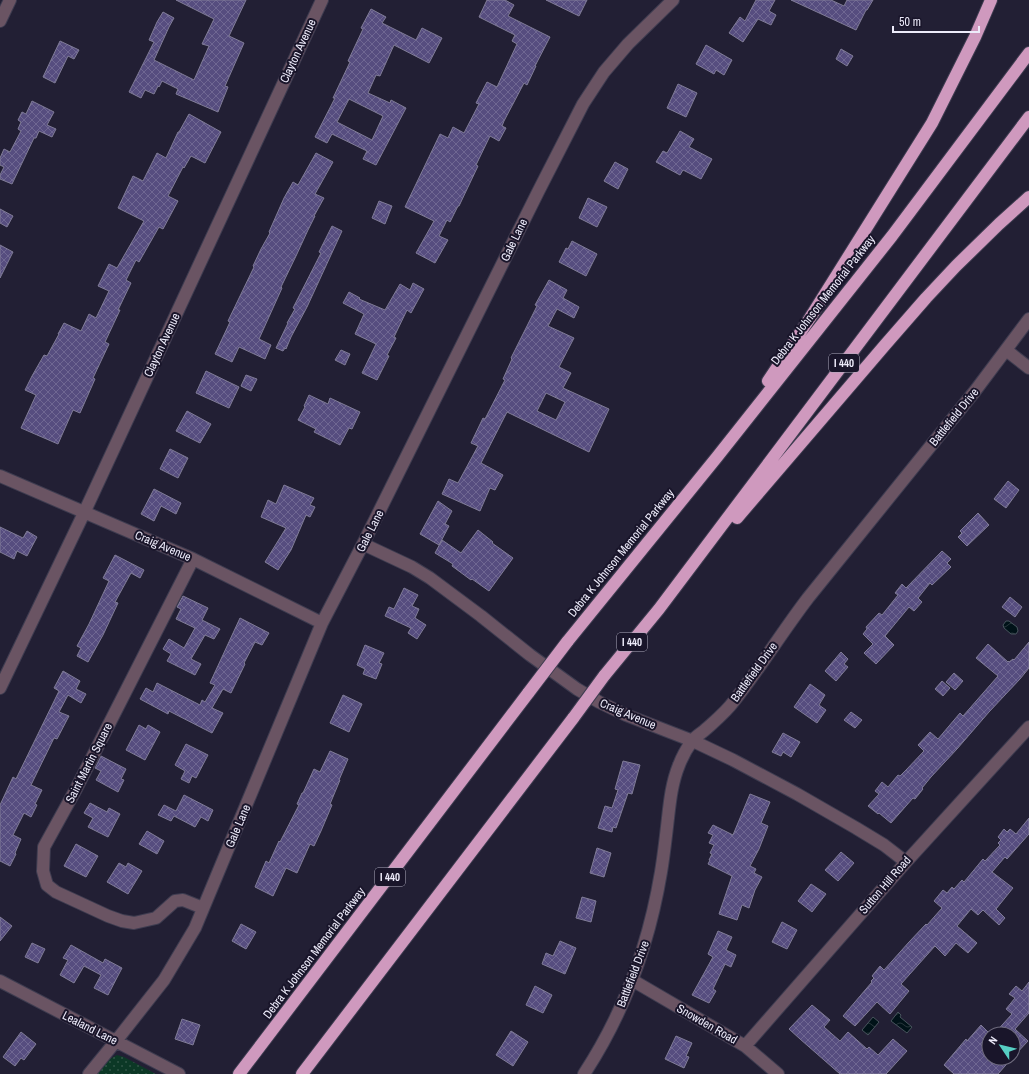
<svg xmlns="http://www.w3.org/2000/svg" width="1029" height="1074" viewBox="0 0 1029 1074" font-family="'Archivo Narrow',sans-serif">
<defs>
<pattern id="grass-dots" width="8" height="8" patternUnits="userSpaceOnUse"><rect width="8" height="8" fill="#0c3826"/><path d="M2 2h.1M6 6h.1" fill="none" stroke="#305546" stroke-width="1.8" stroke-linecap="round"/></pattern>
<pattern id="water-waves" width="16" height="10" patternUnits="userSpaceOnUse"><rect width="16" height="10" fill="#001218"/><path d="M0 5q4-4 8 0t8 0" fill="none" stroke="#26353a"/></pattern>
<pattern id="building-cross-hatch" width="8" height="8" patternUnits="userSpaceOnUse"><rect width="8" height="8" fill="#564d7f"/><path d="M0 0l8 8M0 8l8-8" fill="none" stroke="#6f6792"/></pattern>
</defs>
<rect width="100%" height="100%" fill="#221f34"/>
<!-- grass -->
<path fill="url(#grass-dots)" d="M117,1055L124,1057L156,1074H97L110,1059Z"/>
<!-- water -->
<path fill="url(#water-waves)" stroke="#47535c" d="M1006,621H1009L1017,627L1018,631L1016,634H1011L1004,628L1003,625Z
M898,1012L901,1015L900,1017L912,1027L907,1033L891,1021Z
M873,1017L879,1022L868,1035L862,1030Z"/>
<!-- building -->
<path fill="url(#building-cross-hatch)" stroke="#807c97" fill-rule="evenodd" d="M176,0H246L229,36L244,43L225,86L228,87L218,112L176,94L178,89L162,81L159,87L158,86L154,94L145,90L141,98L129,92L154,42L149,40L157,22L163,12L174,18L169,27L154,60L194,80L209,46L202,44L214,19Z
M487,0H505L514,5L508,16L550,37L535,66H536L527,85L524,83L504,121L502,126L506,128L499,141L490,136L476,165L478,166L459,206H458L450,222L447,220L439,236L448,240L435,263L416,253L434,221L405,207L440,134L448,138L453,127L464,133L479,104L476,103L487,82L497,87L517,44L512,41L515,35L479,17Z
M546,0H587L579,16Z
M756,0H775L769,11L776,15L771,25L758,19L743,42L729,33L740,17L745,21Z
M791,0H831L844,6L847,0H873L867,10H866L856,30Z
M371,9L386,17L382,23L416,40L422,28L442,38L429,63L394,45L380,76L376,75L368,93L390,103L391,100L406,108L376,165L363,159L367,151L332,134L327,143L315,137L335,98H333L350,62L348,61L363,29L361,28ZM349,99L383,116L372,140L337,122Z
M60,41L79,50L74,59L68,56L55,83L43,77Z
M706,45L732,60L724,75L716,70L714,74L696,64Z
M841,49L853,56L847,66L836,59Z
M678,84L697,93L686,117L667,108Z
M32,101L54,112L47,125L56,129L52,137L39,131L36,138H34L12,184L0,179V175L4,167L0,165V158L4,149L10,152L21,131L18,129L21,122L18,120L22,112L26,114Z
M189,114L221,132L205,163L191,156L184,168L183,167L168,196L178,201L163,229L159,227L139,262L136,260L126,280L131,283L118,310H120L105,342L109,344L93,378L95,379L80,413L73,410L58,444L21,428L36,395L25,390L32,376L44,355L47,356L59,334H58L64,323L81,331L89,314L96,318L109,291L98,286L109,264L117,268L144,221L118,208L133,176L143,181L157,153L166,158L178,132H179Z
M680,131L694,139L689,147L712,159L701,179L683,170L680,175L656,162L663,151L667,153Z
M316,153L333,162L315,194L324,198L314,216H315L308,230L296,256L281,287L282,288L259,339L271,345L265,359L239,347L232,362L215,354L230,322L228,321L254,267L253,266L261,249L270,233L269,232L284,198L293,182L298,185Z
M615,162L628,169L618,189L604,181Z
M588,198L607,207L597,227L579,218Z
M379,201L392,206L385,224L372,218Z
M0,209L13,216L7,227L0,223Z
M332,226L342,231L307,307L291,337L286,349L285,348L283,351L276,348L288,323H287L295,309L293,308L321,253L319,252Z
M572,241L597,254L586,276L559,262L566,248L568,249Z
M0,245L13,252L0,278Z
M549,280L567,290L563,298L579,307L574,318L557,309L548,326L574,338L559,367L571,373L563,388L609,409L589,452L507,412L481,463L503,475L495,490L490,488L480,511L442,494L449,479L458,483L478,446L471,443L483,418L485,419L505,380L503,379L512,359L511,358L537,306L535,305ZM546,393L565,402L556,420L537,411Z
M413,283L424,289L411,313L407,310L394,337L396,338L387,355L389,356L377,380L362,373L376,344L355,334L364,314L343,303L349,292L360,298L359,299L385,310L400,284L410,290Z
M341,350L350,354L345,365L335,360Z
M206,371L239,387L229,408L196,393Z
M246,375L257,379L251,391L241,386Z
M309,395L328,404L330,398L360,412L352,429L349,428L340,445L314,432L316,429L298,420L305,407L304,406Z
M187,411L211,424L200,443L176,431Z
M170,449L188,458L178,478L160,469Z
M1008,481L1019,490L1006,508L994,499Z
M284,485L314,498L310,505L315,507L310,517L306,515L291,550L278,570L265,562L286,528L261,517L268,500L276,504Z
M154,489L181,503L176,514L161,506L154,521L141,514Z
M438,501L452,511L445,524L449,526L439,545L420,534Z
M978,513L989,525L967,546L958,537L962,533L960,531Z
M0,527L23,538L27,531L37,537L27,556L17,551L14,559L0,552Z
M478,530L493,542L492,543L513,558L489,591L472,579L471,580L452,566L453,564L435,553L442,540L461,553Z
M942,551L951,559L947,563L951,567L932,585L930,583L918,598L922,602L914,611L909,607L885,636L894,645L876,664L864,653L873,644L863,634L867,629L866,627L879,613L882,615L898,595L895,593L902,584L906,588Z
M115,555L144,570L140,578L131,573L115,602L118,603L103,635L88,662L77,656L81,648L77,646L89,624L109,581L103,578Z
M404,588L418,595L412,606L419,609L415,618L426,625L417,639L408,633L411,628L385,616L389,607L394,609Z
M183,596L208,608L202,620L220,629L214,639L205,635L191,659L201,664L195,675L167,661L171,654L163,649L169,639L184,648L195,628L176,619L181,609L177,607Z
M1010,597L1022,607L1015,617L1002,607Z
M240,618L269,633L262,645L255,642L244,663L245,664L231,693L223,689L212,708L223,713L212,733L169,711L168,714L140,699L146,688L153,692L157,683L200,705L202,700L205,702L215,685L210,683Z
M1029,642V668L1020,679L989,712L957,749L931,777L922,788L923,789L915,799L913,798L891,823L879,813L878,814L868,806L879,794L875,791L882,782L888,787L898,775L900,776L906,770L924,751L918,745L930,732L938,739L960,713L963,716L998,676L976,658L988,644L1008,662V661L1009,662L1013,659L1014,660Z
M365,645L384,653L379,663L382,664L376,679L363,674L365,669L357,665Z
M841,652L848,659L844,664L848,667L836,681L825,671Z
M63,671L80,681L76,689L86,694L81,703L68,695L59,712L69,716L57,739L54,738L31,785L42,790L35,804L37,805L31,817L24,813L13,835L21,839L15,853L16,854L10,866L0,861V805L13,777L16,779L59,691L54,688Z
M954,673L963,681L955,690L946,682Z
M942,681L950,688L943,696L935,689Z
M810,684L825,695L819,705L826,710L817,723L794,707Z
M343,695L362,704L349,732L330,723Z
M851,712L862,720L855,728L844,720Z
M139,725L146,729L148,725L160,732L145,760L126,750Z
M783,733L800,742L791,757L783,752L781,756L772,752Z
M186,744L208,755L196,778L192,776L189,783L181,779L185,771L175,765Z
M330,751L348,759L339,780H340L330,804L332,805L321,831L314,846L310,844L297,873L286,868L273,896L255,887L266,861L269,863L279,841L280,842L299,805L297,804L302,793H303L314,769L320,772Z
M101,756L126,769L121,779L124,780L118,792L96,780L101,771L95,768Z
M623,761L640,765L632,794L628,793L616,828L613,827L612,832L598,828L605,806L612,808L618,790L615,789Z
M750,794L770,802L761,823L768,826L759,849L750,866L756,869L754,873L762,877L755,890L749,908L742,905L737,920L719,914L732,876L708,864L710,860H709L712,854L710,853L714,845L709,843L713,835L708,833L713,825L733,835Z
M184,795L213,810L208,821L201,817L195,827L174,816L171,821L158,815L164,805L176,811Z
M90,803L107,812L109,808L120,814L108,837L88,827L93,818L84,813Z
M1029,818V834L1007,859L1005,857L992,872L1013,888L996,909L1005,918L999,925L983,910L978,915L971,909L957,926L977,943L968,953L956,943L945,956L935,946L901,984L909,991L890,1014L877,1002L855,1026L843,1016L872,982L871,981L874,978L872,976L880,966L884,970L909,942L926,924L927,925L942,908L934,901L943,890L947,893L952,887L954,889L962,880L964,882L983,859L985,861L1000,845L998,843L1001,840L998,837L1004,829L1007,832L1010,829L1016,834Z
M147,831L164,841L157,854L139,844Z
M76,844L98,856L86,877L64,866Z
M597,848L611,853L604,877L590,873Z
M841,852L854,863L838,881L825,870Z
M119,863L126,867L128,863L142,871L128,894L107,882Z
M811,884L826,894L812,912L798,901Z
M582,897L596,901L591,922L576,918Z
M0,917L12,926L0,941Z
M782,922L797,930L787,949L772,942Z
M241,924L256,932L246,949L232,941Z
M718,931L732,937L726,950L736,955L731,967L725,964L713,989L716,991L709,1003L692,995L713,957L708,954Z
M560,941L576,948L565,974L542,964L546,953L553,956Z
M32,943L45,949L38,963L25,957Z
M71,945L103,963L105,959L122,968L108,995L94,988L101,975L84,966L74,983L60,975L68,960L63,958Z
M1029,982V1013L1015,1029L1028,1041L1013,1057V1031L1011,1034H994L1012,1014L1006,1009L1015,998L1009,994L1016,986L1022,991Z
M535,986L552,995L543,1013L526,1005Z
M812,1005L830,1020L824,1027L840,1041L848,1032L867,1049L869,1047L878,1055L893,1039L907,1051L886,1074H840L800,1039L789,1029Z
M182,1019L200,1025L193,1045L175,1039Z
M981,1025L989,1033V1058H1012L998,1074H954L944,1065L966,1039L967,1041Z
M511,1031L528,1042L513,1066L496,1055Z
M21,1032L36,1044L24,1060L21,1058L15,1066L3,1057Z
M676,1036L692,1043L686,1056L689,1057L684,1068L665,1059Z"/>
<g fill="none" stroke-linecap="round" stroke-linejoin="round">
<!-- minor casing -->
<g stroke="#3e3c50" stroke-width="14">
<path id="minor" d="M0,21L10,0
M1006,350L1029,368
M0,476L193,559L322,623
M363,544L412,567L430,578L481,616L530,655L577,689L599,702L626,715L693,741L733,760L797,794L856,828L884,845L906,862
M193,559L76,789L44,847L43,871L47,885L56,892L108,916L122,921L134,923L156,918L175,901L183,900L203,908
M0,688L84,513L322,0
M632,980L745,1046L778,1074
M0,981L179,1074
M745,1046L906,862L1029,727
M89,1074L116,1041L164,980L195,928L322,623L363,544L538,192L583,104L604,72L628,44L673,0
M584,1074C624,1013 649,944 661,872C664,854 666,836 668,818C670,800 672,782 679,765C682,757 687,748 692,741C696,736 702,733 706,729C716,720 726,712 734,701C760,668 782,632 808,598L975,391L1029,319"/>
</g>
<!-- highway casing -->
<g stroke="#3e3c50" stroke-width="14">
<path id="highway" d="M768,381L810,318L932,123L975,37L991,0
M737,518L885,345L926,298L956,266L999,224L1029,197
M567,642L717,457L892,236L1029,53
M604,676L659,609L1029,117
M239,1074L529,692
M302,1074L574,717"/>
</g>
<!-- minor -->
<use href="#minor" stroke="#6a5463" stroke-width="12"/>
<!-- highway -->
<use href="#highway" stroke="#cf99be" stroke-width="12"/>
<!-- highway-bridge casing -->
<g stroke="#3e3c50" stroke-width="14" stroke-linecap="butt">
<path id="highway-bridge" d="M529,692L567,642
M574,717L604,676"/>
</g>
<!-- highway-bridge -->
<use href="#highway-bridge" stroke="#cf99be" stroke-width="12"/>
</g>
<g text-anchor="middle" stroke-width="4" stroke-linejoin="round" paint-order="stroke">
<!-- shield labels -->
<g fill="#19152a" stroke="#adabbc" stroke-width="1">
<rect x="829" y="354" width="30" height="18" rx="3"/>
<rect x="617" y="633" width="30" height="18" rx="3"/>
<rect x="375" y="868" width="30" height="18" rx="3"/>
</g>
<g font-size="11" font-weight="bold" fill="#edebfa">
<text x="844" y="367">I 440</text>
<text x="632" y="646">I 440</text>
<text x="390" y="881">I 440</text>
</g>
<!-- street labels -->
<g font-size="12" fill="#edebfa" stroke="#19152a">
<text transform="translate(298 51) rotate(-65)" y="4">Clayton Avenue</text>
<text transform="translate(514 240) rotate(-64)" y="4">Gale Lane</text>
<text transform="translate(823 300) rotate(-52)" y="4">Debra K Johnson Memorial Parkway</text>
<text transform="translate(162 345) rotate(-65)" y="4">Clayton Avenue</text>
<text transform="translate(954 417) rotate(-51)" y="4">Battlefield Drive</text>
<text transform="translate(370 531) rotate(-63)" y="4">Gale Lane</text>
<text transform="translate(163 546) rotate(23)" y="4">Craig Avenue</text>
<text transform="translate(621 553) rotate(-51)" y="4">Debra K Johnson Memorial Parkway</text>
<text transform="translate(754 672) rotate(-54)" y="4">Battlefield Drive</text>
<text transform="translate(628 714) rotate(23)" y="4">Craig Avenue</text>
<text transform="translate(89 763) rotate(-63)" y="4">Saint Martin Square</text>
<text transform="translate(238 826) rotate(-67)" y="4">Gale Lane</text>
<text transform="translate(885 885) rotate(-49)" y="4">Sutton Hill Road</text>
<text transform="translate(314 953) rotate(-53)" y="4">Debra K Johnson Memorial Parkway</text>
<text transform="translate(633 974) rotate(-69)" y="4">Battlefield Drive</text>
<text transform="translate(707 1024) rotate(30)" y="4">Snowden Road</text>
<text transform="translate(90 1028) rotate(27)" y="4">Lealand Lane</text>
</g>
</g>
<!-- north arrow -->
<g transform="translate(1001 1046) rotate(305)"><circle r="19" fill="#19152a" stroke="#6e6b7d"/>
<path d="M0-3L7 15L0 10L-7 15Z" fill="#56cec3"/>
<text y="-6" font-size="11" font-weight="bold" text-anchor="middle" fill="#edebfa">N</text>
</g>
<!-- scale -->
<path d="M893 26v6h86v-6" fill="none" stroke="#edebfa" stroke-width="2"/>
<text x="899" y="26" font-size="12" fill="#edebfa" stroke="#19152a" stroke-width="3" paint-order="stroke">50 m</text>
</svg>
